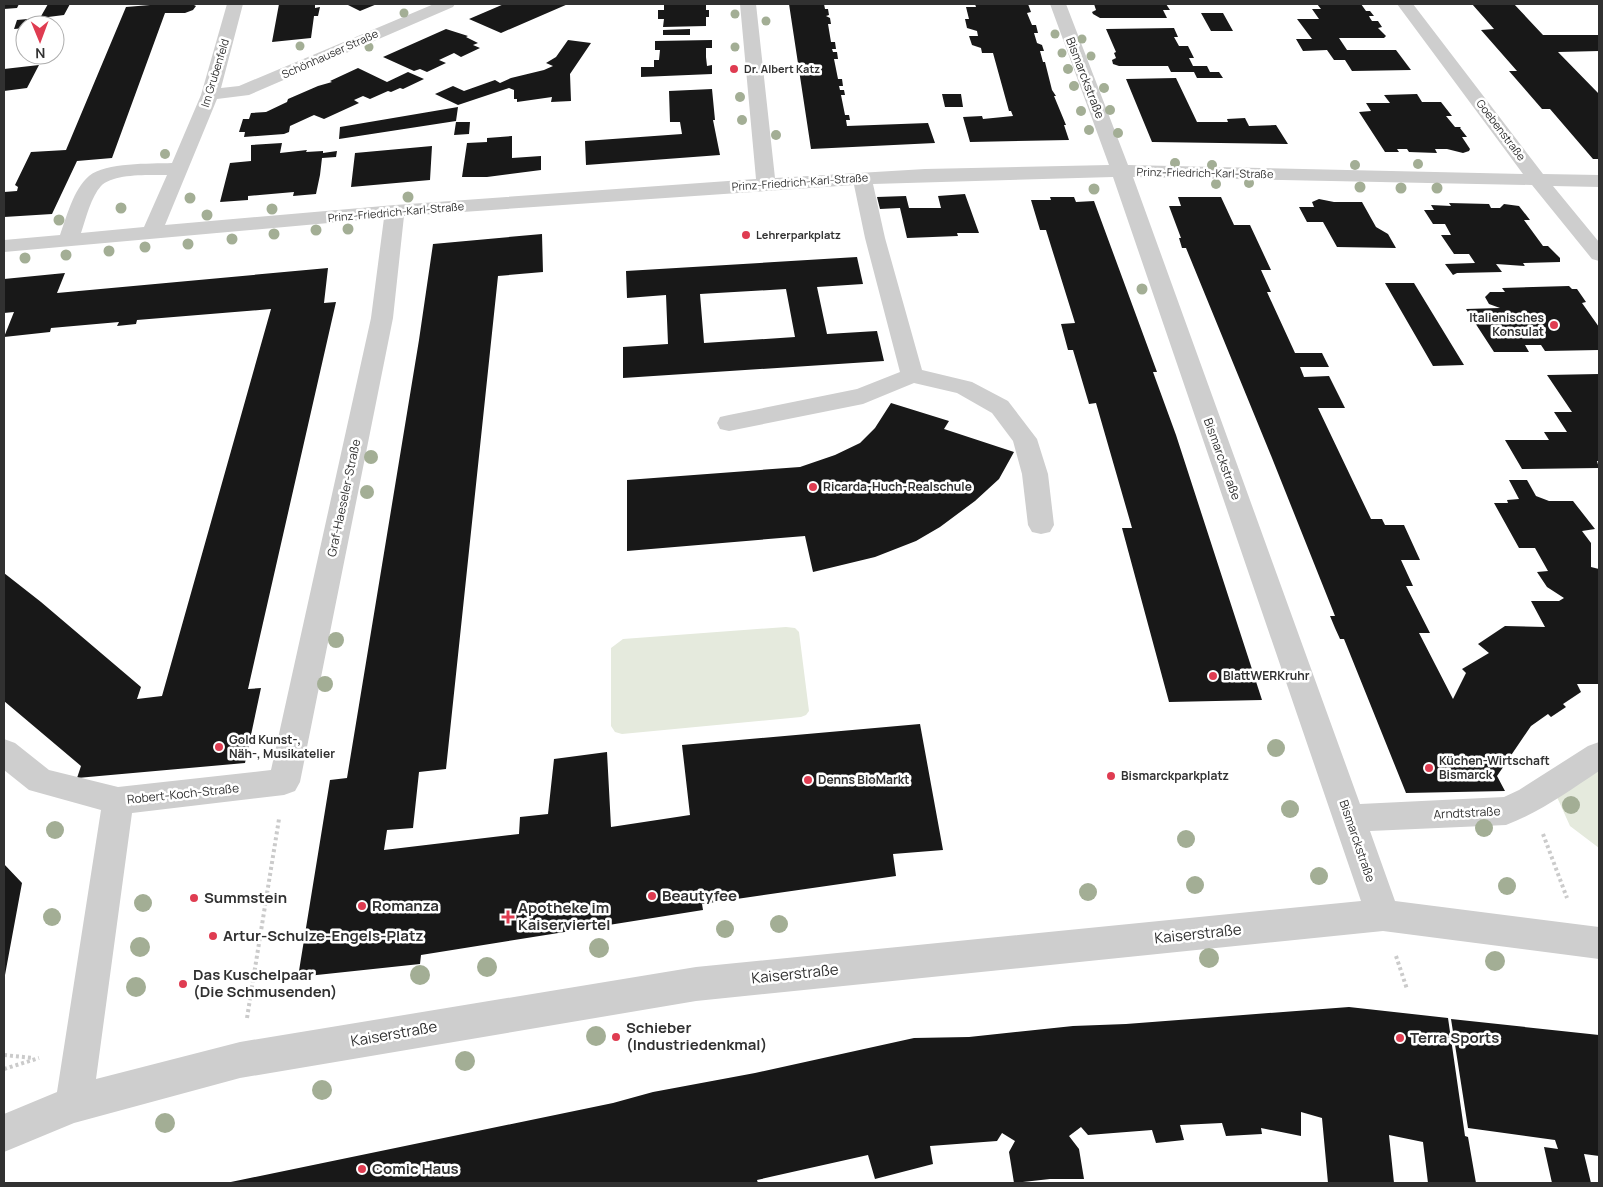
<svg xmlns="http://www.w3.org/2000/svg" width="1603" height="1187" viewBox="0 0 1603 1187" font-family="Manrope,sans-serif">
<rect width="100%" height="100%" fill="#fff"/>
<!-- green -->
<path fill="#e5eadd" d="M786,627L795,628L799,632L809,711L806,715L801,717L622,734L615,732L611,726V648L623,639Z
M1599,765V848L1570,826L1557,797Z"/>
<!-- building -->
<path fill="#181818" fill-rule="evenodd" d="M4,4H19L17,8L4,9Z
M48,4H70L64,15L40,18Z
M150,4H192L196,6L193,10L185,13H165L112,158L77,161L52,214L4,217V192L17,191L18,187L15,185L31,152L66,150L126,7L150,5Z
M279,4H315V8L320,7L318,16H314L311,38L272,42Z
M346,4H377L360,11Z
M504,4H568L501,33L469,19Z
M664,4H706V10H709V17H706V26L663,27L664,19H658V10H664Z
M789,4H824L825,9H828L829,15L826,16L830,18L831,24H828L831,42H835L836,49H832L833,52H837L838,59H834L838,79H842L843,86H839L840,90H844L845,95H841L845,115H849L850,120H846L847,126L928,123L935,143L811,149Z
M975,4H1028L1031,12L1027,13L1032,25H1036L1038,33H1034L1037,43L1042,45L1044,51H1040L1043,62H1045L1052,90L1056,96H1054L1066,125H1064L1069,140L970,142L963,117L982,116L983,119L1013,116L1011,111H1009L993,53H982L981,48L972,45L969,36H978L977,31L967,28L965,19H969L966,7H976Z
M1094,4H1166L1170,10H1163L1167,18H1100L1093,14L1092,12L1096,10Z
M1317,4H1361L1366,11H1370L1374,16H1369L1370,18L1372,21H1378L1382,27L1378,28L1386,36L1384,38H1339L1347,50H1396L1411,70L1352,71L1345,60H1334L1327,50L1303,51L1296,39H1312L1297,19H1319L1312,9H1321Z
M1472,4H1514L1543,35H1599V51L1558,52L1599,94V159H1593L1550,109H1542L1509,71H1517L1481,30L1494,29Z
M1201,13H1223L1233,31H1211Z
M38,18L36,25H25V28L14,29L17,20Z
M1174,28L1178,37H1174L1179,46H1188L1194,58H1189L1193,66H1207L1210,72H1219L1223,78H1197L1194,72H1171L1168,66H1119L1113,64L1112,60L1116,58L1114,53L1116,52L1106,29Z
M446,29L468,36L466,37L478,43L473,45L480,48L461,57L454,53L439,60L446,63L427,72L420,69L414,71L383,57Z
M690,29V35H663V30Z
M568,40L591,43L570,74L571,101L551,102L552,97L517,102V99H514V90L509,88L458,105L435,94L453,86L464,91L495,80L500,83L511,78L544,70L553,66L546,63L556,57Z
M712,40V48H706V57L707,66L712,65V74L641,77V67H654V60H659L660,50H655V41Z
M39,65L27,88L4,91V69Z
M358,68L387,82L408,72L424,79L403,89L400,88L391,92L388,91L370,99L363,96L354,100L359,103L324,119L314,115L290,126L289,132L284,134L244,137L245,132H239L243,119H249L251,113L266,112L287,102L288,99L318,86L332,82L330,81Z
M1176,78L1197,122H1228L1227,119L1245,118L1249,126L1276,125L1288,144L1152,142L1126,79Z
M712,89L715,120H713L720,155L586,165L585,141L682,134L680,122H670L669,91Z
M942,94H961L963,107H945Z
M1417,94L1422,102H1441L1452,116H1446L1455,127H1461L1460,128L1467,137H1462L1470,149L1469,151L1463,153L1447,149H1435L1437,153L1409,152L1407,149H1397L1399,152H1385L1359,112L1371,111L1366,103H1390L1384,95Z
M458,107L456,121L339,139L340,127Z
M456,122H470L469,134L454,135Z
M512,136V158L541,156V170L487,177H462L467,143L487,142V138Z
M282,143L280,153L307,150L306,152L323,151V153L337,151L336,157L322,158L320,175L316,194L293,196L294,192L248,196V200L220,202L230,163L251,161V145Z
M432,146L430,180L351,187L355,153Z
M965,194L979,233H957L958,236L907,238L900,208L880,209L877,197L906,196L909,208H941L938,196Z
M1050,197H1074L1076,202L1094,201L1157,372H1153L1176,435L1262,700L1169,702L1122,528H1132L1096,403L1089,404L1073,350H1068L1061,324L1075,323L1046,230H1040L1031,200H1051Z
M1178,197H1221L1234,225H1250L1271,270H1261L1271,292H1267L1295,353H1322L1329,367H1300L1304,377L1329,376L1345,408H1318L1371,519H1382L1385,525H1404L1420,560H1401L1413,586H1406L1430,633H1419L1453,699L1466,673L1462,669L1489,653L1478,644L1505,626L1545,627L1531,601H1559L1564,598L1547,587L1537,572L1548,571L1535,548H1519L1494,503H1508L1507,500L1519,499L1509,480H1527L1536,496L1549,501H1573L1595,529L1582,531L1591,543V567L1599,569V684H1577L1581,692L1563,704L1566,707L1551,717L1548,714L1531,726L1497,776L1505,791L1406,793L1344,639H1340L1335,628L1330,616H1335L1272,458L1186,248H1182L1179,238H1181L1169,206H1181Z
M1319,199L1334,202H1362L1376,227L1388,234L1396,248L1337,247L1323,222H1307L1299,207H1314L1312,202Z
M1449,203L1489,204L1491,208H1500L1504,204L1519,206L1530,220H1524L1543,246H1548L1560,258V262L1523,263L1525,266L1496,264L1502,272L1457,273L1453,275L1445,264L1475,263L1469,254H1454L1441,235H1451L1445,224H1433L1424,210H1434L1431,205L1451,206Z
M542,234L543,272L498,276L446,769L419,772L413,828L387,830L384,850L519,834L520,817L548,814L554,759L607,752L611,827L690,815L682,745L920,724L943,850L893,854L896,876L702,904L703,910L421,955L420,964L298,977L330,780L347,778L419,340L433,244Z
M857,257L863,284L817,287L827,334L877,331L884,361L623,378V347L668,344L666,295L627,298L626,271ZM786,289L795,337L704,343L700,294Z
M328,268L324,303L336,302L248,689L261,688L245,763L77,778L81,766L4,701V573L41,602L141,687L137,699L162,696L271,309L137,320L136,324L117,326L119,322L51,328L50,332L4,337L14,312L4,313V279L65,273L57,293Z
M1385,283H1414L1464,365L1433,366Z
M1569,286L1572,289H1577L1586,302L1582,303L1599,327V350L1545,351L1541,345H1525L1529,352H1494L1466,309L1500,308L1489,304L1485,297L1490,292H1505L1502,288Z
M1599,374V461H1597L1599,468L1522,469L1505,440H1549L1544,432H1567L1554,412H1572L1547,375Z
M891,403L949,421L944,429L1014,452L999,479L975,501L940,527L916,541L875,557L813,572L805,536L627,551V480L800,467L835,455L860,443L875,428Z
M4,864L22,883L5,975H4Z
M1349,1007L1448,1018L1465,1136L1468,1137L1476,1183H1428L1423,1142L1389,1135L1394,1183H1328L1322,1118L1301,1112V1136L1261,1128L1262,1134L1226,1136L1222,1123L1180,1125L1184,1140L1156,1143L1152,1130L1088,1135L1081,1127L1069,1136L1079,1149L1084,1179H1050L1014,1183L1009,1152L1015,1141L1002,1133L997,1141L930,1146L933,1164L875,1179L868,1155L757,1180L758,1183H226L613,1103L653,1092L755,1073L914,1038L969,1037L1073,1026L1126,1024Z
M1451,1019L1599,1035V1156L1584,1154L1591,1183H1552L1544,1147L1558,1149L1555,1140L1468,1128Z"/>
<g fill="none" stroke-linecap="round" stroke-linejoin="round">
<!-- path-far1 -->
<path stroke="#cbcbcb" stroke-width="2.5" stroke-dasharray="2 2" stroke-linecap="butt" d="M810,233L839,237"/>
<!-- path -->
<path stroke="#cbcbcb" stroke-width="4" stroke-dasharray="3 3" stroke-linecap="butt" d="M1543,834L1567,898
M1396,956L1407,989
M247,1018L279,819
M4,1055L33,1058
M4,1069L39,1058"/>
<!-- minor -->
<path fill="#cecece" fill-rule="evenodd" d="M227,4H243L221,88L239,86L434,4H455L453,7L249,95L217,99L165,225L395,205L756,179L740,4H756L775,178L925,169L1109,165L1050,4H1066L1128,165L1523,174L1397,4H1413L1543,174L1599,175V187L1553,186L1599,242V261L1592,259L1532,185L1133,177L1360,804L1504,797L1519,790L1588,746L1599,742V771C1569,791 1540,812 1506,825L1370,831L1395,901L1599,927V959L1383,931L696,1001L240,1078L74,1123L4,1152V1114L57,1092L101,810L29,790L4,770V739L15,743L49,770L118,787L271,770L371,318L384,218L4,252V240L60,235C67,216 73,190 89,176C106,162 150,164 172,163L201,95ZM167,175L144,227L81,233C86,218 91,197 101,186C113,173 150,175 167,175ZM1113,177L1361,901L696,967L240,1042L96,1079L132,813L284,795L295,791L300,782L393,318L404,216L854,185L865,238L900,372L857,389L729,415L720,417L717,423L720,429L729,431L863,404L914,383L957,393L992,413L1013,441L1022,474L1028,525L1032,532L1041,534L1050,532L1054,525L1048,474L1037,439L1008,401L972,382L922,370L885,238L873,184Z"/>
</g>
<!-- trees -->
<g fill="#a3ae95">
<circle cx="404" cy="13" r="4.5"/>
<circle cx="735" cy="14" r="4.5"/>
<circle cx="766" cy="21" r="4.5"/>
<circle cx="1055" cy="34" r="4.5"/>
<circle cx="1082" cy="39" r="4.5"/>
<circle cx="300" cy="46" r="4.5"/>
<circle cx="369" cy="47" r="4.5"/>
<circle cx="735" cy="47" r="4.5"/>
<circle cx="1062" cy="53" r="4.5"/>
<circle cx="1091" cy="56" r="4.5"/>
<circle cx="1068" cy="69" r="5"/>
<circle cx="1074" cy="86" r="5"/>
<circle cx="1104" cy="88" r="5"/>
<circle cx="740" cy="97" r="5"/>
<circle cx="1110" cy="110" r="5"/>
<circle cx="1081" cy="111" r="5"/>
<circle cx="742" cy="120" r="5"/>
<circle cx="1089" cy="130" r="5"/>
<circle cx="1118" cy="133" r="5"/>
<circle cx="776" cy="135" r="5"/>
<circle cx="165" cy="154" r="5"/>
<circle cx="1175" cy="163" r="5"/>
<circle cx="1418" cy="164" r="5"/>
<circle cx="1212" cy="165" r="5"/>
<circle cx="1355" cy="165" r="5"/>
<circle cx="1249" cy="183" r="5"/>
<circle cx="1216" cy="184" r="5"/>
<circle cx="1360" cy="187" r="5.5"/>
<circle cx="1401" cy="188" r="5.5"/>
<circle cx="1437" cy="188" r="5.5"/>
<circle cx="1094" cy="189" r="5.5"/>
<circle cx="408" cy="197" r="5.5"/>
<circle cx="190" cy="198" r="5.5"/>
<circle cx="121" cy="208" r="5.5"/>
<circle cx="272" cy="209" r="5.5"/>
<circle cx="207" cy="215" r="5.5"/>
<circle cx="59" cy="220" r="5.5"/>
<circle cx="348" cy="229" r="5.5"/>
<circle cx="316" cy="230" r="5.5"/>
<circle cx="274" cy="234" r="5.5"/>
<circle cx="232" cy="239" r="5.5"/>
<circle cx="188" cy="244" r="5.5"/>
<circle cx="145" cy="247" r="5.5"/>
<circle cx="109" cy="251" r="5.5"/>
<circle cx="66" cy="255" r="5.5"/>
<circle cx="25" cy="258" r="5.5"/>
<circle cx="1142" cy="289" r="5.5"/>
<circle cx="371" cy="457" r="7"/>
<circle cx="367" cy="492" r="7"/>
<circle cx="336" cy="640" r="8"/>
<circle cx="325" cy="684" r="8"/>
<circle cx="1276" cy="748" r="9"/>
<circle cx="1571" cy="805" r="9"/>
<circle cx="1290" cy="809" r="9"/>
<circle cx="1484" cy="828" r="9"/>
<circle cx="55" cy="830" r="9"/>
<circle cx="1186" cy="839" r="9"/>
<circle cx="1319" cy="876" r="9"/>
<circle cx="1195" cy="885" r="9"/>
<circle cx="1507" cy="886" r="9"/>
<circle cx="1088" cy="892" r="9"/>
<circle cx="143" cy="903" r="9"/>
<circle cx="52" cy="917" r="9"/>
<circle cx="779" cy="924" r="9"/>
<circle cx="725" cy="929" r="9"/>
<circle cx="140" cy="947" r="10"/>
<circle cx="599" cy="948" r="10"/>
<circle cx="1209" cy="958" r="10"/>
<circle cx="1495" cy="961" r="10"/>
<circle cx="487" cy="967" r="10"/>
<circle cx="420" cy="975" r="10"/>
<circle cx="136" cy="987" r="10"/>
<circle cx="596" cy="1036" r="10"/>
<circle cx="465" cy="1061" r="10"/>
<circle cx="322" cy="1090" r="10"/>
<circle cx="165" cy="1123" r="10"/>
</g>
<!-- markers -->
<g fill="#df3c51" stroke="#fff" stroke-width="2">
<circle cx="734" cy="69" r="5"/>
<circle cx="746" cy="235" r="5"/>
<circle cx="1554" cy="325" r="5"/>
<circle cx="813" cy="487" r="5"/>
<circle cx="1213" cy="676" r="5"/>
<circle cx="219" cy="747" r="5"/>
<circle cx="1429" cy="768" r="5"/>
<circle cx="1111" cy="776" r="5"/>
<circle cx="808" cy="780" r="5"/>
<circle cx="652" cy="896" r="5"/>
<circle cx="194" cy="898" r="5"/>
<circle cx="362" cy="906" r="5"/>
<path d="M505.5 909.5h5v5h5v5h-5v5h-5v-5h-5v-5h5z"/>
<circle cx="213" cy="936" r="5"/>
<circle cx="183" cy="984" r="5"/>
<circle cx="616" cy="1037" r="5"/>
<circle cx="1400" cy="1038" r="5"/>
<circle cx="362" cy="1169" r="5"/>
</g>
<g text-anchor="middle" stroke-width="5" stroke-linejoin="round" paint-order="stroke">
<!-- far-street labels -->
<g font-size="11" fill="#313131" stroke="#fff">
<text transform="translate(330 54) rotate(-24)" y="4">Schönhauser Straße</text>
<text transform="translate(215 73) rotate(-73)" y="4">Im Grubenfeld</text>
<text transform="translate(1501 130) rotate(53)" y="4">Goebenstraße</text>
<text transform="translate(1205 173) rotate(1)" y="4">Prinz-Friedrich-Karl-Straße</text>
<text transform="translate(800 182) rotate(-4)" y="4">Prinz-Friedrich-Karl-Straße</text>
<text transform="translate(396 212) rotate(-5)" y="4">Prinz-Friedrich-Karl-Straße</text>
</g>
<!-- far-poi labels -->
<g font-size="11" font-weight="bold" fill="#313131" stroke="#fff" text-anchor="start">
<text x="744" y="73">Dr. Albert Katz</text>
<text x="756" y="239">Lehrerparkplatz</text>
</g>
<!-- street labels -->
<g font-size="12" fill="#313131" stroke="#fff">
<text transform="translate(1085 78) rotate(69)" y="4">Bismarckstraße</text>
<text transform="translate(1222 459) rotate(70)" y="4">Bismarckstraße</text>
<text transform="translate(344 498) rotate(-78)" y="4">Graf-Haeseler-Straße</text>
<text transform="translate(183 794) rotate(-6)" y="4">Robert-Koch-Straße</text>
<text transform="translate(1467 813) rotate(-3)" y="4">Arndtstraße</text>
<text transform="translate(1357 841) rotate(71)" y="4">Bismarckstraße</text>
</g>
<!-- poi labels -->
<g font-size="12" font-weight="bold" fill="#313131" stroke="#fff" text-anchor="start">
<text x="1544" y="322" text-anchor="end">Italienisches<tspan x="1544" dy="14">Konsulat</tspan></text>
<text x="823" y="491">Ricarda-Huch-Realschule</text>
<text x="1223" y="680">BlattWERKruhr</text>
<text x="229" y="744">Gold Kunst-,<tspan x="229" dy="14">Näh-, Musikatelier</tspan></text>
<text x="1439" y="765">Küchen-Wirtschaft<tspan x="1439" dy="14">Bismarck</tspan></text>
<text x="1121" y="780">Bismarckparkplatz</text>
<text x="818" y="784">Denns BioMarkt</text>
</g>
<!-- near-poi labels -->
<g font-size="15" font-weight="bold" fill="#313131" stroke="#fff" text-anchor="start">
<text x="662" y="901">Beautyfee</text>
<text x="204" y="903">Summstein</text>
<text x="372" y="911">Romanza</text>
<text x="518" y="913">Apotheke im<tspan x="518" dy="17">Kaiserviertel</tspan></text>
<text x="223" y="941">Artur-Schulze-Engels-Platz</text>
<text x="193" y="980">Das Kuschelpaar<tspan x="193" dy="17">(Die Schmusenden)</tspan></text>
<text x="626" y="1033">Schieber<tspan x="626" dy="17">(Industriedenkmal)</tspan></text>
<text x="1410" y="1043">Terra Sports</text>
<text x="372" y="1174">Comic Haus</text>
</g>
<!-- near-street labels -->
<g font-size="15" fill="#313131" stroke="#fff">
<text transform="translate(1198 934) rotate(-6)" y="5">Kaiserstraße</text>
<text transform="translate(795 974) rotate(-6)" y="5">Kaiserstraße</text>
<text transform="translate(394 1034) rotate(-10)" y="5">Kaiserstraße</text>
</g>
</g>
<!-- border -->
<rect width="1603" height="1187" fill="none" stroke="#313131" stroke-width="10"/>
<!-- north arrow -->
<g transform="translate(40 40) rotate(179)"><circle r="24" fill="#ffffff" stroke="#adadad"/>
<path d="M0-4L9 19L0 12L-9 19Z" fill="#df3c51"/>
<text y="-8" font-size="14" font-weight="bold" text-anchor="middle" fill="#313131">N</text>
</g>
</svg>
